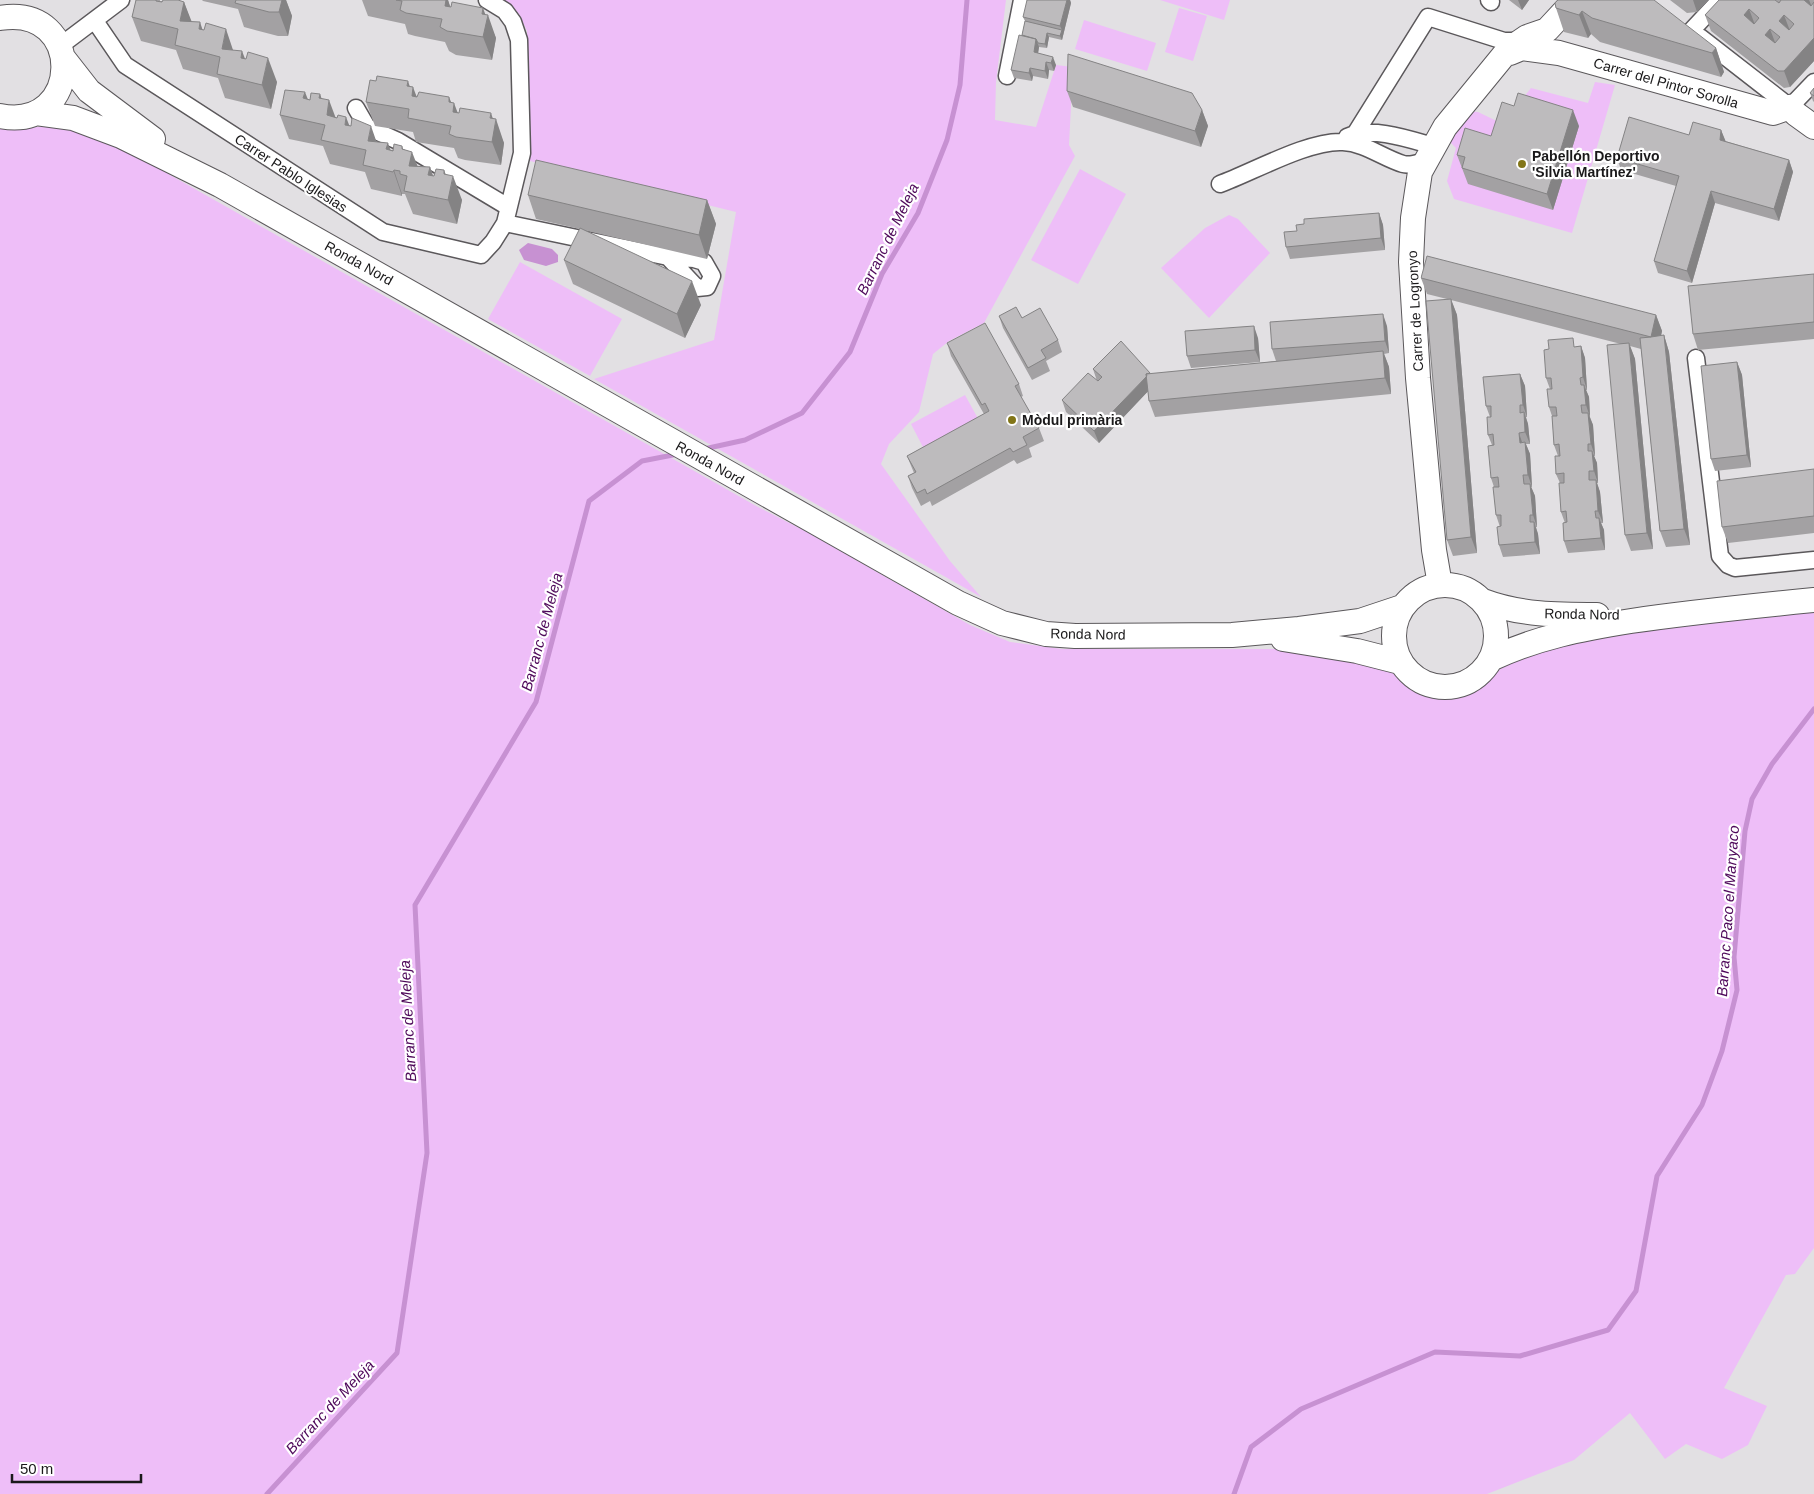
<svg xmlns="http://www.w3.org/2000/svg" width="1814" height="1494" viewBox="0 0 1814 1494" font-family="Helvetica,sans-serif">
<rect width="100%" height="100%" fill="#e2e0e3"/>
<!-- green -->
<path fill="#eebef8" d="M499,0H1006L996,82L995,120L1036,127L1056,65L1073,67L1069,145L1075,156L984,323L949,341L933,354L919,412L889,444L881,464L950,561L981,597L594,379L714,340L736,212L530,161L527,31L519,14Z
M1160,0H1230L1224,20Z
M1179,8L1207,16L1193,61L1165,52Z
M1084,20L1156,43L1147,71L1075,49Z
M1595,82L1615,85L1572,233L1454,199L1447,181L1456,148L1449,141L1467,111L1478,112L1503,124L1531,88L1588,103Z
M45,126L72,128L101,136L758,507L805,531L970,625L1010,642L1062,649H1301L1389,669L1402,683L1423,696L1448,698L1471,692L1494,675L1510,660L1594,635L1814,609V1248L1795,1274L1786,1275L1724,1388L1767,1406L1748,1445L1722,1459L1686,1444L1665,1459L1630,1413L1574,1460L1487,1494H0V127L14,130Z
M1080,169L1126,194L1078,284L1031,260Z
M1229,215L1238,219L1270,253L1209,318L1161,268L1205,228Z
M520,262L622,319L590,376L488,319Z
M965,395L981,424L926,453L911,424Z"/>
<!-- water -->
<path fill="#c791d2" d="M528,243L552,249L558,255V262L546,266L524,260L519,250Z"/>
<g fill="none" stroke-linecap="round" stroke-linejoin="round">
<!-- stream -->
<path stroke="#c791d2" stroke-width="5" d="M704,449L745,440L802,413L850,352L882,274L918,213L947,140L960,85L967,0
M267,1494L397,1353L427,1153L415,905L536,702L589,501L642,461L678,454
M1234,1494L1251,1447L1301,1409L1435,1352L1520,1356L1608,1330L1636,1291L1657,1176L1702,1105L1722,1051L1737,990L1734,957L1745,831L1752,799L1772,764L1814,709"/>
<!-- street casing -->
<g stroke="#5b585b" stroke-width="19">
<path id="street" d="M1489,0L1491,2
M95,21L125,65L383,232L481,255L493,242L505,223L522,153L519,40L513,22L505,11L487,0
M1691,31L1720,0
M1700,37L1790,107L1814,82
M60,46L121,0
M1007,76L1022,0
M356,108L367,127L398,141L508,207
M1355,134L1428,17L1504,41H1520
M1347,137C1371,126 1409,139 1433,146
M1220,184C1253,172 1309,140 1343,142C1365,143 1383,158 1403,164C1410,166 1418,163 1425,161
M505,223L668,257L697,288L707,287L712,276L704,262L694,259L668,257
M1696,358L1720,556L1728,565L1735,568L1814,560"/>
</g>
<!-- secondary casing -->
<g stroke="#5b585b" stroke-width="26">
<path id="secondary" d="M0,18C86,4 83,132 0,116
M1510,53L1522,48L1559,53L1773,113L1790,107L1796,114L1814,127
M64,59L89,91L153,139
M36,113L73,118L121,136L220,185L958,603L1002,623L1046,634L1075,636L1232,635L1299,629L1360,621L1402,607
M1394 636a51 51 0 1 1 102 0a51 51 0 1 1-102 0Z
M1440,585L1434,550L1418,378L1411,262L1413,218L1420,172L1445,127L1508,50L1527,37L1547,30L1575,0
M1483,601C1520,615 1558,615 1597,615
M1283,639L1357,651L1400,662
M1491,659C1538,637 1581,629 1631,621C1692,612 1753,606 1814,600"/>
</g>
<!-- street -->
<use href="#street" stroke="#fff" stroke-width="16"/>
<!-- secondary -->
<use href="#secondary" stroke="#fff" stroke-width="24"/>
</g>
<!-- wall -->
<path fill="#a3a1a3" d="M136,0H160V1L184,2L191,22L233,50L277,82L271,109L225,98L218,78L183,69L176,50L141,41L132,17Z
M202,0H286L292,16L288,36H278L244,27L238,9L203,1Z
M362,0H448L450,7L485,14L496,38L492,60L456,55L449,51L445,42L415,36L408,34L405,24L368,16Z
M1067,0H1070L1071,3L1062,40L1049,37L1047,48L1039,47L1038,53L1056,65L1054,71L1049,70L1048,79L1033,76L1032,81L1014,78L1011,70L1022,35L1025,21L1023,17Z
M1509,0H1529L1522,10Z
M1670,0H1708L1697,12L1687,13Z
M1719,0H1814V61L1790,87L1784,88L1711,31L1705,15Z
M1555,3L1716,48L1724,72L1721,77L1600,42L1591,34L1588,38L1564,32L1556,8Z
M410,87L417,97L451,103L458,113L492,119L504,143L501,165L465,160L458,158L454,148L416,142L413,132L375,126L366,102Z
M1814,88V102L1813,101L1810,93Z
M1067,91L1202,110L1208,126L1201,147L1073,107Z
M320,94L321,98L335,117L391,150L404,149L418,167H430L433,176H434L444,170L445,174L462,200L457,224L413,214L405,194H402V196L371,189L365,172L330,164L323,146L289,139L280,115L308,99L310,100Z
M1579,126L1553,210L1468,184L1457,155L1491,136Z
M1721,130L1725,141L1789,160L1793,172L1779,221L1715,203L1692,283L1658,273L1654,261L1676,186L1621,170L1617,158L1689,135Z
M528,195L707,200L716,224L707,259L583,230L701,305L685,338L573,284L564,260L580,229L536,219Z
M1379,213L1383,225L1385,250L1290,259L1286,247L1297,231Z
M1814,274V339L1698,350L1693,334Z
M1421,278L1656,315L1662,331L1661,336L1664,335L1669,352L1690,545L1666,547L1660,531L1641,349L1630,346L1635,359L1653,549L1631,551L1625,535L1621,344L1451,300L1457,315L1477,553L1453,556L1447,540V299L1427,294Z
M999,316L1022,318L1058,340L1062,352L1046,361L1050,371L1032,380L1003,328Z
M1387,326L1389,353L1384,354L1389,367L1391,394L1155,417L1149,401L1148,391L1099,443L1066,412L1062,400L1097,381L1093,369L1150,374L1276,361L1272,349Z
M1258,338L1260,362L1191,368L1187,356Z
M947,343L1019,384L1023,396L1021,397L1039,428L1044,441L1029,448L1032,457L1017,464L1014,460L932,506L930,501L921,506L912,488L908,476L914,473L907,456L984,414L951,356Z
M1577,346H1581L1585,358L1587,390H1586L1589,397L1590,417L1593,425L1595,456H1594L1597,463L1598,483H1597L1600,492L1603,523H1601L1604,530L1605,550L1568,553L1564,541L1565,523L1561,512L1560,483L1556,474L1558,456L1554,445L1552,416L1549,407L1550,389L1546,378Z
M1737,362L1742,375L1751,467L1715,471L1711,459Z
M1520,374L1525,386L1527,417H1526L1528,424L1530,444H1526L1530,454L1532,487H1531L1535,496L1537,527H1536L1538,534L1540,554L1503,557L1499,545L1500,527L1496,515L1494,487L1491,478L1492,445L1488,435L1490,417L1486,406Z
M1814,469V533L1728,543L1722,527Z"/>
<!-- shaded-wall -->
<path fill="#848384" d="M282,0H286L292,16L288,36L279,12Z
M442,0H448L455,21L454,30Z
M1067,0H1070L1071,3L1062,40L1060,36L1062,30L1060,26Z
M1518,0H1529L1522,10Z
M1693,0H1708L1697,12Z
M1802,0H1809L1812,7Z
M184,2L193,25L180,21Z
M483,8L487,19L488,15L496,38L492,60L483,37L482,14Z
M1749,9L1755,25L1744,15Z
M1582,11L1591,34L1588,38L1579,15Z
M1784,15L1790,31L1779,21Z
M200,22L208,46L199,29Z
M226,29L234,53L222,49Z
M1770,29L1776,45L1765,35Z
M1047,33L1049,37L1047,48L1045,44Z
M1814,38V61L1790,87L1784,71Z
M1036,39L1039,47L1037,60L1034,52Z
M1716,48L1724,72L1721,77L1712,53Z
M242,51L251,74L241,58Z
M1053,57L1056,65L1054,71L1051,63Z
M268,58L277,82L271,109L262,85Z
M1046,62L1049,70L1048,79L1045,71Z
M1030,68L1033,76L1032,81L1029,73Z
M408,81L412,93L413,87L422,111L416,108L407,86Z
M305,92L314,115L303,98Z
M320,94L327,114L329,100L338,124L335,139L319,98Z
M449,97L454,109V103L463,127L462,136L449,102Z
M1202,110L1208,126L1201,147L1195,131Z
M1573,110L1579,126L1553,210L1547,194Z
M491,113L495,125L496,119L504,143L501,165L492,142L490,118Z
M346,117L355,140L354,148L345,125Z
M371,126L379,149L368,141Z
M1721,130L1726,142L1720,140Z
M388,143L396,166L394,170L402,194V196L386,149Z
M402,146L409,165L412,152L421,175L418,190L402,149Z
M1789,160L1793,172L1779,221L1774,209Z
M430,167L438,191L437,199L428,175Z
M444,170L451,188L453,176L462,200L457,224L448,200L444,174Z
M1711,191L1715,203L1692,283L1687,271Z
M707,200L716,224L707,259L699,235Z
M1379,213L1383,225L1385,250L1381,238Z
M692,281L701,305L685,338L677,314Z
M1451,299L1457,315L1477,553L1471,537Z
M1383,314L1387,326L1389,353L1385,341Z
M1656,315L1662,331L1657,353L1651,337Z
M1254,326L1258,338L1260,362L1255,350Z
M1664,335L1669,352L1690,545L1684,529Z
M1629,343L1635,359L1653,549L1647,533Z
M1581,346L1585,358L1587,390L1583,377Z
M1383,351L1389,367L1391,394L1385,378Z
M1737,362L1742,375L1751,467L1747,455Z
M1150,373L1154,385L1099,443L1094,431Z
M1520,374L1525,386L1527,417L1523,405Z
M1584,385L1589,397L1590,417L1586,405Z
M1524,412L1528,424L1530,444L1525,432Z
M1588,413L1593,425L1595,456L1591,444Z
M1519,433L1523,445L1520,443Z
M1525,442L1530,454L1532,487L1528,475Z
M1592,451L1597,463L1598,483L1594,471Z
M1596,480L1600,492L1603,523L1598,511Z
M1530,484L1535,496L1537,527L1533,515Z
M1599,518L1604,530L1605,550L1601,538Z
M1534,522L1538,534L1540,554L1535,542Z"/>
<!-- building -->
<path fill="#bdbbbd" stroke="#848384" fill-rule="evenodd" d="M136,0H156V1L162,2L163,0H178L184,2L180,21L200,22L199,29L204,30L206,23L226,29L222,49L242,51L241,58L246,59L248,52L268,58L262,85L217,74L220,57L175,45L178,29L132,17Z
M236,0H282L279,12H269L235,3Z
M396,0H446L445,6L451,7L452,2L483,8L482,14L488,15L483,37L447,31L440,27L442,19L406,13L400,10L402,1Z
M1027,0H1067L1060,26L1023,17Z
M1558,0H1654L1716,48L1712,53L1592,18L1582,11L1579,15L1556,8L1555,3Z
M1719,0H1775L1779,3L1781,0H1804L1811,6L1814,2V38L1784,71H1778L1705,15ZM1749,9L1759,18L1754,24L1744,15ZM1784,15L1794,24L1789,30L1779,21ZM1770,29L1780,37L1775,43L1765,35Z
M1025,21L1062,30L1060,36L1047,33L1045,44L1038,43L1036,39L1022,35Z
M1019,35L1036,39L1034,52L1053,57L1051,63L1046,62L1045,71L1030,68L1029,73L1011,70Z
M1068,54L1192,93L1202,110L1195,131L1067,91Z
M377,76L408,81L407,86L413,87L412,96L417,97L419,92L449,97V102L454,103L453,112L459,113L460,108L491,113L490,118L496,119L492,142L456,137L449,134L451,126L408,118L409,109L366,102L370,80L376,81Z
M1814,88V96L1810,93Z
M285,90L305,92L303,98L310,100L311,93L320,94L319,98L329,100L327,115L337,118L338,115L346,117L345,125L351,126L352,118L371,126L368,141L388,143L386,149L393,151L394,144L402,146V149L412,152L409,166L430,167L428,175L434,176L436,169L444,170V174L453,176L448,200L404,191L407,176L400,174V171L394,170L393,172L363,165L366,150L321,140L325,125L280,115Z
M1518,93L1573,110L1547,194L1462,168L1465,157L1457,155L1465,128L1491,136L1502,102L1514,106Z
M1629,117L1689,135L1693,122L1721,130L1720,140L1789,160L1774,209L1711,191L1687,271L1654,261L1679,176L1617,158Z
M536,160L707,200L699,235L528,195Z
M1379,213L1381,238L1286,247L1284,232L1297,231L1296,225L1304,224V219Z
M580,228L692,281L677,314L564,260Z
M1427,256L1656,315L1651,337L1664,335L1684,529L1660,531L1640,338L1651,337L1421,278Z
M1814,274V322L1693,334L1688,286Z
M1451,299L1471,537L1447,540L1426,301Z
M1016,307L1022,318L1040,308L1058,340L1041,350L1046,358L1028,368L999,316Z
M1383,314L1385,341L1272,349L1270,322Z
M985,323L1019,384L1015,386L1039,428L1023,437L1027,445L1013,452L1010,448L927,494L925,489L917,493L908,476L916,472L907,456L989,411L985,403L982,405L947,343Z
M1254,326L1255,350L1187,356L1185,331Z
M1573,338L1574,347L1581,346L1583,377L1580,378L1581,385H1584L1586,405H1581L1582,413H1588L1591,444H1588V451H1592L1594,471H1589V480H1596L1598,511H1595L1596,518H1599L1601,538L1564,541L1563,523L1567,522L1566,511L1561,512L1559,483H1564V473L1556,474L1555,456H1560L1559,444L1554,445L1552,416H1557L1556,407H1549L1547,389H1552L1551,378H1546L1544,350L1549,349L1548,340Z
M1121,341L1150,373L1146,374L1147,376L1094,431L1062,400L1088,373L1098,381L1102,377L1093,369Z
M1629,343L1647,533L1625,535L1607,345Z
M1383,351L1385,378L1149,401L1146,374Z
M1737,362L1747,455L1711,459L1701,366Z
M1520,374L1523,405H1520V413L1524,412L1525,432L1519,433L1520,443L1525,442L1528,475H1523L1524,484H1530L1533,515H1530V522H1534L1535,542L1499,545L1497,527L1501,526V515H1496L1493,487H1499L1498,477L1491,478L1488,446L1494,445L1493,434L1488,435L1487,417H1491V406H1486L1483,377Z
M1814,469V516L1722,527L1717,481Z"/>
<!-- markers -->
<g fill="#827518" stroke="#fff" stroke-width="2">
<circle cx="1522" cy="164" r="5"/>
<circle cx="1012" cy="420" r="5"/>
</g>
<g text-anchor="middle" stroke-width="4.5" stroke-linejoin="round" paint-order="stroke">
<!-- street labels -->
<g font-size="14" fill="#1a191a" stroke="#fff">
<text transform="translate(1666 83) rotate(16)" y="5">Carrer del Pintor Sorolla</text>
<text transform="translate(291 173) rotate(33)" y="5">Carrer Pablo Iglesias</text>
<text transform="translate(359 263) rotate(29)" y="5">Ronda Nord</text>
<text transform="translate(1415 311) rotate(-93)" y="5">Carrer de Logronyo</text>
<text transform="translate(710 463) rotate(29)" y="5">Ronda Nord</text>
<text transform="translate(1582 614) rotate(1)" y="5">Ronda Nord</text>
<text transform="translate(1088 634) rotate(1)" y="5">Ronda Nord</text>
</g>
<!-- poi labels -->
<g font-size="14" font-weight="bold" fill="#1a191a" stroke="#fff" text-anchor="start">
<text x="1532" y="161">Pabellón Deportivo<tspan x="1532" dy="16">'Silvia Martínez'</tspan></text>
<text x="1022" y="425">Mòdul primària</text>
</g>
<!-- water labels -->
<g font-size="15" font-style="italic" fill="#4e085a" stroke="#fff">
<text transform="translate(888 239) rotate(-64)" y="5">Barranc de Meleja</text>
<text transform="translate(542 632) rotate(-75)" y="5">Barranc de Meleja</text>
<text transform="translate(1728 911) rotate(-86)" y="5">Barranc Paco el Manyaco</text>
<text transform="translate(408 1021) rotate(-93)" y="5">Barranc de Meleja</text>
<text transform="translate(330 1407) rotate(-47)" y="5">Barranc de Meleja</text>
</g>
</g>
<!-- scale -->
<path d="M12 1474v8h129v-8" fill="none" stroke="#1a191a" stroke-width="2.5"/>
<text x="20" y="1474" font-size="15" fill="#1a191a" stroke="#ffffff" stroke-width="4" paint-order="stroke">50 m</text>
</svg>
